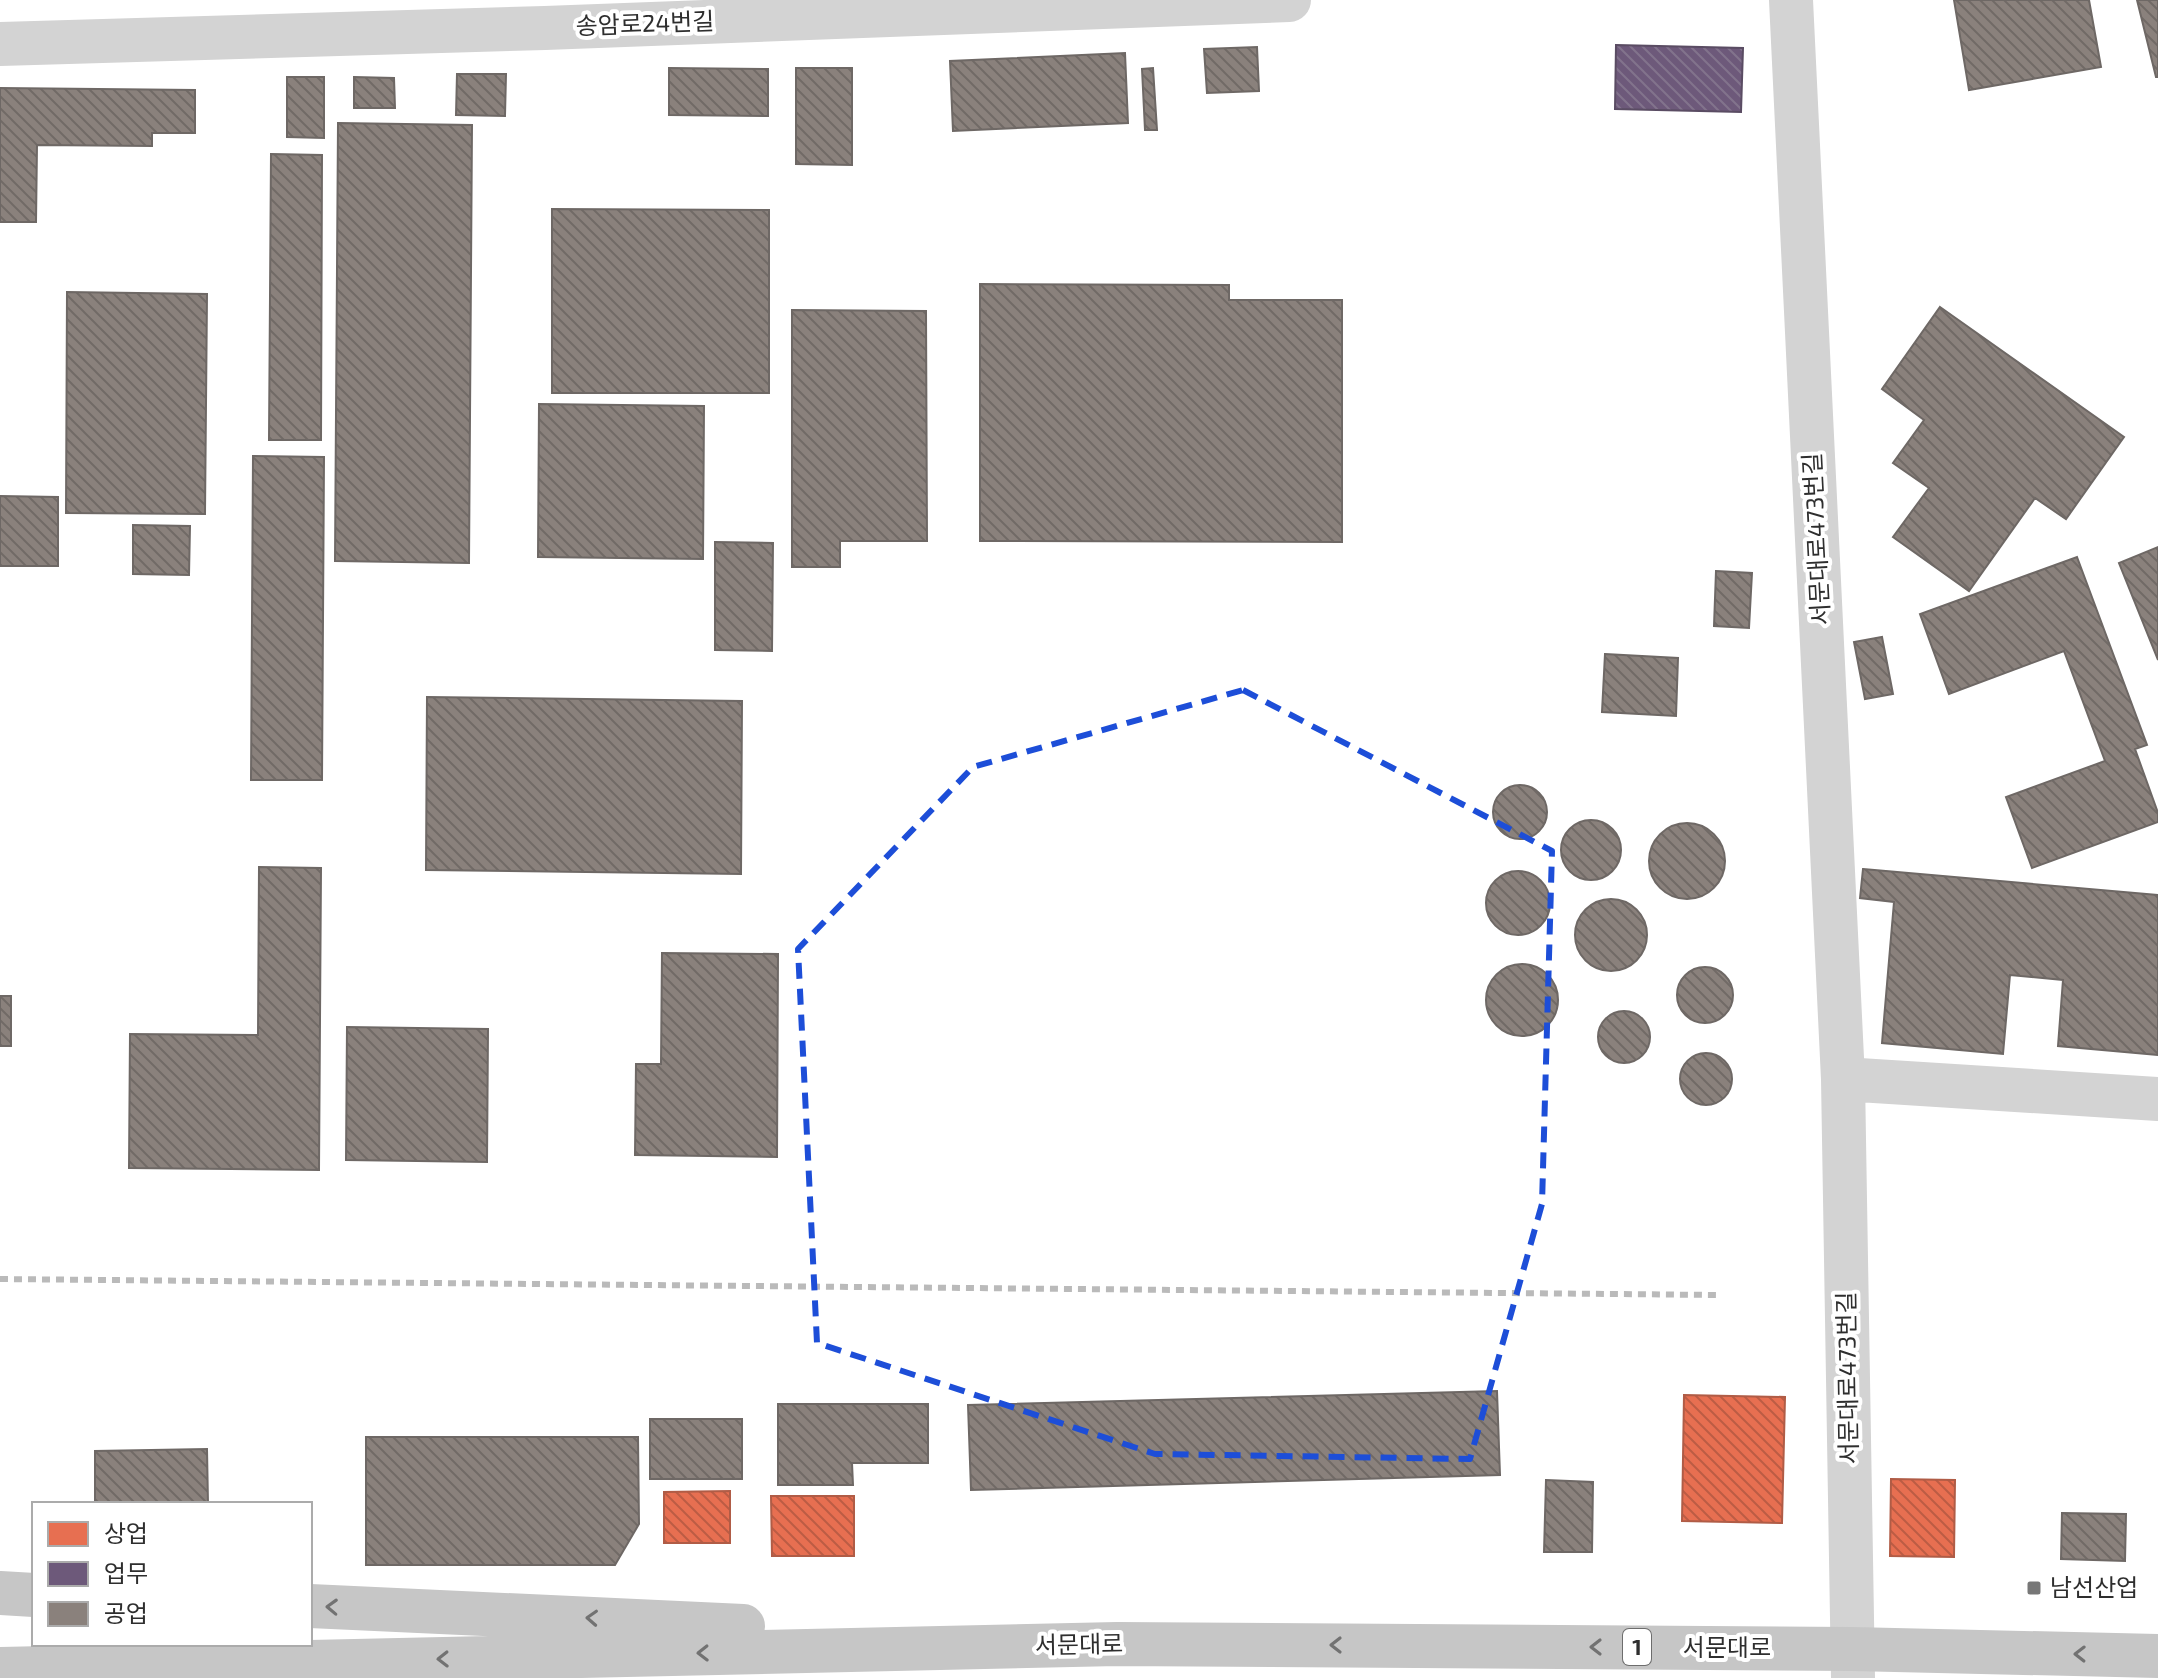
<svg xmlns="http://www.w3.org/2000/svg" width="2158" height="1678" viewBox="0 0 2158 1678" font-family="'Exo 2','Noto Sans KR',sans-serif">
<defs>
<pattern id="shops-back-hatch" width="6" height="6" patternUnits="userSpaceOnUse" patternTransform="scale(2)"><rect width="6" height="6" fill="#e76f51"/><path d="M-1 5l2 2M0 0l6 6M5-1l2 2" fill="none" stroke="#bc5c44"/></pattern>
<pattern id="offices-back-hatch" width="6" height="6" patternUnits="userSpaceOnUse" patternTransform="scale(2)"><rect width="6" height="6" fill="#6d597a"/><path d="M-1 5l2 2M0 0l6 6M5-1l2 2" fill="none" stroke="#82738c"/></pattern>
<pattern id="industry-back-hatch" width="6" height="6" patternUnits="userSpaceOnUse" patternTransform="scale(2)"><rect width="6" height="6" fill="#8a817c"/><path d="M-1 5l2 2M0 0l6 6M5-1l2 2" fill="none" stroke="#716a66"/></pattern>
</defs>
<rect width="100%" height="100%" fill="#fff"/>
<!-- shops -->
<path fill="url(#shops-back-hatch)" stroke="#b05c46" stroke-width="2" d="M1684,1395L1785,1397L1782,1523L1682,1521Z
M1891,1479L1955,1480L1954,1557L1890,1556Z
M730,1491V1543H664V1492Z
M771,1496H854V1556H772Z"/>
<!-- offices -->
<path fill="url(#offices-back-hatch)" stroke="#5a4c63" stroke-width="2" d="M1616,45L1743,48L1741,112L1615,109Z"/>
<!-- industry -->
<path fill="url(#industry-back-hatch)" stroke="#6e6865" stroke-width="2" d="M1954,0H2089L2101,67L1969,90Z
M2137,0H2158V77H2156Z
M1257,47L1259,91L1207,93L1204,49Z
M1125,53L1128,123L953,131L950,61Z
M669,68L768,69V116L669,115Z
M796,68H852V165L796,164Z
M1153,68L1157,130H1145L1142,69Z
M457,74H506L505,116L456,115Z
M287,77H324V138L287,137Z
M354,77L394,78L395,108H354Z
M0,88L195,90V133H152V146L37,145L36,222H0Z
M338,123L472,125L469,563L335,561Z
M271,154L322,155L321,440H269Z
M552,209L769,210V393H552Z
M980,284L1229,285V300H1342V542L980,541Z
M67,292L207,294L205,514L66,513Z
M1940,307L2124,437L2066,519L2035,498L1969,591L1893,537L1929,488L1893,463L1924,420L1882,389Z
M792,310L926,311L927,541H840V567H792Z
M539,404L704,406L703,559L538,557Z
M253,456L324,457L322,780H251Z
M0,496L58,497V566H0Z
M133,525L190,526L189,575L133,574Z
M715,542L773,543L772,651L715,650Z
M2158,547V660L2119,563Z
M2077,557L2147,745L2135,749L2158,813V822L2032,868L2006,797L2105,761L2064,651L1949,694L1920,614Z
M1716,571L1752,573L1749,628L1714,626Z
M1882,637L1893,694L1865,699L1854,642Z
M1605,654L1678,658L1676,716L1602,712Z
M427,697L742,701L741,874L426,870Z
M1493 812a27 27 0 1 1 54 0a27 27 0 1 1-54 0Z
M1561 850a30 30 0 1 1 60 0a30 30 0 1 1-60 0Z
M1649 861a38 38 0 1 1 76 0a38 38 0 1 1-76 0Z
M259,867L321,868L319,1170L129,1168L130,1034L258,1035Z
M1863,869L2158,895V1055L2058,1046L2063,980L2010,975L2003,1054L1882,1043L1894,902L1860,898Z
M1486 903a32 32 0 1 1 64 0a32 32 0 1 1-64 0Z
M1575 935a36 36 0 1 1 72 0a36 36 0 1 1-72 0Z
M662,953L778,954L777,1157L635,1155L636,1064H661Z
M1486 1000a36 36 0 1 1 72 0a36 36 0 1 1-72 0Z
M1677 995a28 28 0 1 1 56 0a28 28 0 1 1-56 0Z
M0,996H11V1046H0Z
M1598 1037a26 26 0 1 1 52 0a26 26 0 1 1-52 0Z
M347,1027L488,1029L487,1162L346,1160Z
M1680 1079a26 26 0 1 1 52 0a26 26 0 1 1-52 0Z
M1497,1391L1500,1475L971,1490L968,1405Z
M778,1404H928V1463H852L853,1485H778Z
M650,1419H742V1479H650Z
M366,1437H638L639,1524L615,1565H366Z
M207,1449L208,1504H95V1451Z
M1546,1480L1593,1482L1592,1552H1544Z
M2062,1513L2126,1514L2125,1561L2061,1559Z"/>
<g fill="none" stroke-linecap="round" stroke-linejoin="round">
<!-- street -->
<path stroke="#d3d3d3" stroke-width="44" d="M1791,0L1843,1079L1853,1678
M0,44L545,28L1289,0
M1843,1079L2158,1099"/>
<!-- primary -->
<path stroke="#c6c6c6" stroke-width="44" d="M0,1593L34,1595
M310,1606L743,1626
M0,1669L1117,1644L1852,1649L2158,1656"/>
<!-- rail -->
<path stroke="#bababa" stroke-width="6" stroke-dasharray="8 6" stroke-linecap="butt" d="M0,1279L1720,1295"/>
</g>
<!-- one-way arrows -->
<defs><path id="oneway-chevron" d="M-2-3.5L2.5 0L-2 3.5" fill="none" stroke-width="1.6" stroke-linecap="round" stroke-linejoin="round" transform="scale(2)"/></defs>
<g stroke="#727272">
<use href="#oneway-chevron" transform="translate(332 1607) rotate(-178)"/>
<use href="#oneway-chevron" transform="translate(592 1618) rotate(-177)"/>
<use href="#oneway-chevron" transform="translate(1336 1645) rotate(-180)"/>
<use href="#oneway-chevron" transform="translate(1596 1647) rotate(-180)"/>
<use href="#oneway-chevron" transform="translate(703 1653) rotate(179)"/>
<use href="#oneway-chevron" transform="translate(2080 1654) rotate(-179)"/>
<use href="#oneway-chevron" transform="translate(443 1659) rotate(179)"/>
</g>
<!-- marked area -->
<path fill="none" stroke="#1d4ed8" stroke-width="6" stroke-dasharray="16 10" stroke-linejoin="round" d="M1243,690L1552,851L1542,1204L1470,1459L1155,1454L817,1343L798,949L973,767Z"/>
<!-- markers -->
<rect fill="#777" stroke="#fff" stroke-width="3" x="2026" y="1580" width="16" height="16" rx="4"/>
<g text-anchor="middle" stroke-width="8" stroke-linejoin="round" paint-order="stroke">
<!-- shield labels -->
<rect fill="#fff" stroke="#6d6d6d" stroke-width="2" x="1623" y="1629" width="28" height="36" rx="6"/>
<g font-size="22" font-weight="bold" fill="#2e2e2e">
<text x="1637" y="1655">1</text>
</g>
<!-- street labels -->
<g font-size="24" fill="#2e2e2e" stroke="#fff">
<text transform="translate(645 24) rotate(-2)" y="8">송암로24번길</text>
<text transform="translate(1817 539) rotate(-93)" y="8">서문대로473번길</text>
<text transform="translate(1848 1378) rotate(-91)" y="8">서문대로473번길</text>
<text transform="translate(1079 1645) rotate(-1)" y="8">서문대로</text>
<text x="1727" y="1656">서문대로</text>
</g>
<!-- poi labels -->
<g font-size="24" fill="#2e2e2e" stroke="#fff" text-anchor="start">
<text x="2050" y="1596">남선산업</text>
</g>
</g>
<!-- legend -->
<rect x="32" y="1502" width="280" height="144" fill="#ffffff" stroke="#ababab" stroke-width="2"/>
<rect x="48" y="1522" width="40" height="24" fill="#e76f51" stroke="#ababab" stroke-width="2"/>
<text x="104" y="1542" font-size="24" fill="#2e2e2e">상업</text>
<rect x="48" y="1562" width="40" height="24" fill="#6d597a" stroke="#ababab" stroke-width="2"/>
<text x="104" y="1582" font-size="24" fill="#2e2e2e">업무</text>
<rect x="48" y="1602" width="40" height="24" fill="#8a817c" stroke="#ababab" stroke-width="2"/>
<text x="104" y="1622" font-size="24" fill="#2e2e2e">공업</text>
</svg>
